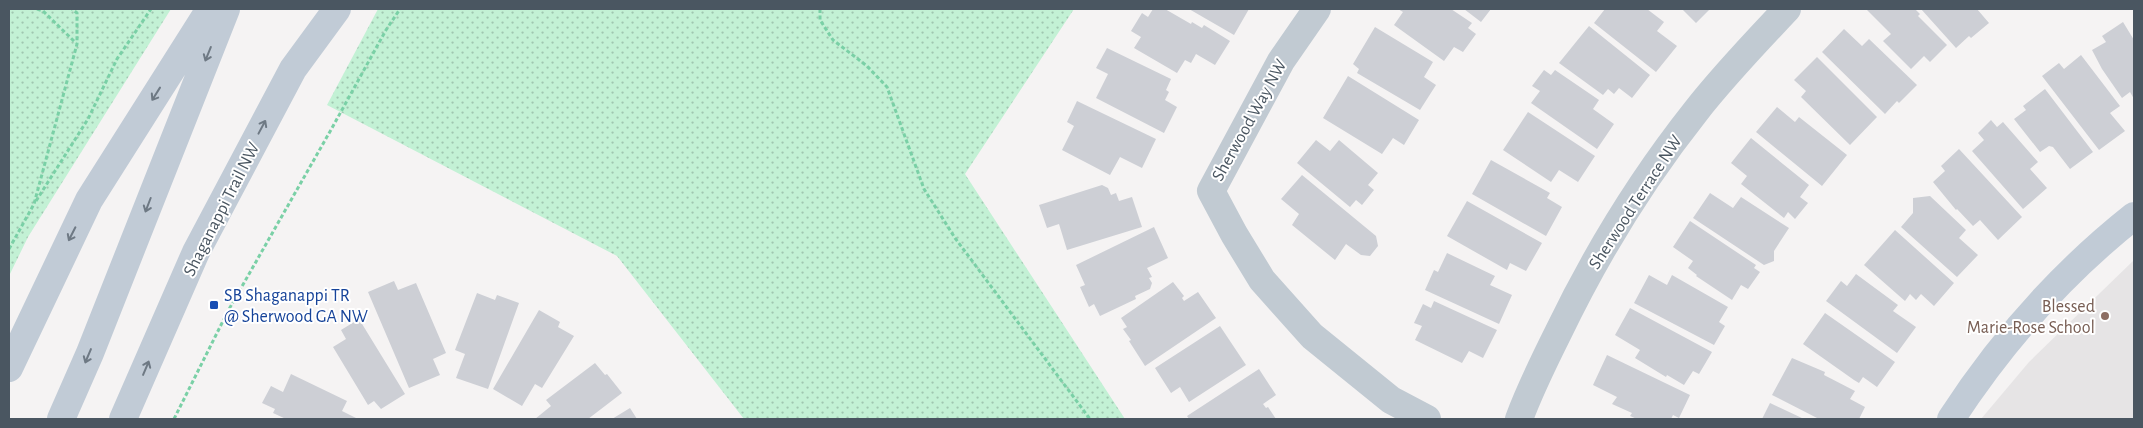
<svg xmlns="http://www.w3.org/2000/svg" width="2143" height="428" viewBox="0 0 2143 428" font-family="'Alegreya Sans',sans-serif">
<defs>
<pattern id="park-dots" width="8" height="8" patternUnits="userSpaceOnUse" patternTransform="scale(1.25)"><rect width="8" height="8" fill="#c3f1d5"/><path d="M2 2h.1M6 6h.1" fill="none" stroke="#a0c6b0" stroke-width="1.8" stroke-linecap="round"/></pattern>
</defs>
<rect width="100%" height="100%" fill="#f5f3f3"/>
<!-- education -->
<path fill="#e6e4e5" d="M2134,260V419H1981L2029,362Z"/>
<!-- park -->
<path fill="url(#park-dots)" d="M9,9H171L28,237L9,276Z
M378,9H1074L965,174L1125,419H744L617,256L327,105Z"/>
<!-- building -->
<path fill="#cdcfd5" d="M1153,9H1165L1191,24L1192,22L1202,28L1204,25L1230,41L1215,65L1196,54L1191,63L1185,60L1177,73L1134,48L1141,37L1131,31L1142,13L1148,17Z
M1189,9H1249L1234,35Z
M1398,9H1451L1472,23L1468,28L1476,34L1463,52L1454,47L1444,61L1394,25L1403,12Z
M1464,9H1491L1481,22Z
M1605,9H1647L1664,22L1657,31L1677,46L1656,72L1594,23Z
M1682,9H1710L1696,23Z
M1866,9H1915L1920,14L1918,16L1947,45L1930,62L1924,56L1911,69L1883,41L1891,34Z
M1921,9H1977L1989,23L1971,38L1969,36L1956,48Z
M2123,22L2134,40V99L2130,92L2122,98L2102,69L2092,50L2106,42L2102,36Z
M1589,26L1650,75L1632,98L1619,88L1614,94L1608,89L1603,95L1559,63Z
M1375,27L1433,62L1424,77L1436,85L1420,110L1357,73L1359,69L1353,64Z
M1844,29L1862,46L1869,39L1917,85L1899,103L1897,101L1885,114L1822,52Z
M1107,48L1171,79L1166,90L1169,92L1165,100L1177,107L1164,133L1096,98L1108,74L1096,68Z
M2081,55L2120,106L2110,113L2125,131L2099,150L2042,76L2059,63L2064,69Z
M1817,57L1877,117L1850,145L1801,97L1806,91L1794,80Z
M1544,70L1551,75L1555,70L1599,100L1593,109L1614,124L1597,149L1531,103L1540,91L1532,86Z
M1348,76L1419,120L1404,145L1393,138L1382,154L1323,118Z
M2045,89L2093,152L2070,169L2053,147L2049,146L2040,152L2014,119L2026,110L2023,106Z
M1077,101L1156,139L1142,168L1120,157L1110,175L1062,150L1074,126L1067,122Z
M1777,107L1795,122L1799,117L1847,155L1822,186L1756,132Z
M1528,112L1595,156L1578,182L1559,170L1551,182L1503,150Z
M1991,120L1997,127L2003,122L2038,162L2030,169L2047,188L2023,209L1972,151L1984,140L1978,133Z
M1751,138L1809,185L1800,197L1808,203L1795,219L1788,212L1784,218L1741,184L1747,176L1731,163Z
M1316,140L1330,151L1339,140L1378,173L1368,185L1374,190L1362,205L1356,200L1350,207L1297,163Z
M1959,149L2022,217L1998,240L1980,220L1973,226L1957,209L1956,210L1933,182L1945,171L1941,166Z
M1491,160L1550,193L1547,198L1562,207L1546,236L1472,194Z
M1302,175L1376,236L1378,246L1370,256L1361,255L1346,244L1335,260L1292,225L1299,214L1281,199Z
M1102,185L1108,188L1111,195L1116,193L1119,201L1132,197L1142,227L1067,250L1059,224L1047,228L1039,205Z
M1710,193L1733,208L1741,197L1789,228L1774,251V261L1764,265L1693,218Z
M1930,196L1966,230L1959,238L1978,255L1957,277L1901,227L1913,213V198Z
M1467,201L1542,243L1526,271L1510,263L1507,270L1447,236Z
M1690,221L1756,265L1754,268L1760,272L1748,289L1741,285L1732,300L1696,276L1697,275L1688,268L1693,261L1673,247Z
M1154,227L1168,258L1147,268L1152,277L1149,278L1152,283L1150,289L1135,296L1136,299L1100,316L1094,304L1089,307L1080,287L1085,285L1076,265Z
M1895,230L1954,283L1934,306L1921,294L1916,300L1910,294L1905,301L1864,265Z
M1447,253L1495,276L1490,285L1512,295L1499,324L1425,290L1434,270L1438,272Z
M1856,274L1898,305L1893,311L1916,327L1897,353L1826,301L1841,281L1847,286Z
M1649,275L1667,285L1672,275L1728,307L1719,322L1725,326L1714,345L1634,303Z
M394,281L398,290L416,283L446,353L433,359L440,375L409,388L368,292Z
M1173,282L1184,296L1182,298L1184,301L1198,292L1216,318L1145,366L1129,341L1131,340L1123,329L1127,327L1121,318Z
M477,293L495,300L497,295L519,303L488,389L456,378L465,354L455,350Z
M1434,301L1497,330L1483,358L1469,351L1462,363L1415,340L1422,326L1414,323L1423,304L1431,308Z
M1630,308L1712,352L1699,374L1693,371L1684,385L1667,375L1666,377L1635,358L1640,350L1615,335Z
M539,310L560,322L558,327L574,336L542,388L535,384L522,406L493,389Z
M1825,313L1895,362L1877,387L1863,377L1859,383L1854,380L1803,344Z
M359,319L405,394L381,409L374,401L368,405L333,347L346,339L341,330Z
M1220,326L1246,365L1189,402L1180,387L1171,393L1155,368Z
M1607,355L1690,395L1679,418L1673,415L1671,419H1637L1630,416L1632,413L1612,404L1617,397L1593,385Z
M1792,358L1825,372L1824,375L1855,391L1850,399L1865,407L1859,419H1819L1772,395Z
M595,363L605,375L607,374L622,393L588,419H535L551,406L546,400Z
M1259,369L1276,395L1263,404L1266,408L1268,407L1276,419H1189L1187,416Z
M291,374L347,401L342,411L358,419H286L273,413L275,409L262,403L271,386L283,392Z
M1770,403L1804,419H1762Z
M630,408L637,419H612Z"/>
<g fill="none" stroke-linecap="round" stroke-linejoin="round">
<!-- path -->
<path stroke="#7ad0a6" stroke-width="3" stroke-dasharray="4 2.5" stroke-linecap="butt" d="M37,9L43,11L76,43
M820,9V20L833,40L867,66L887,87L924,189L955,238L1090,419
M36,201L88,119L117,59L151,9
M9,249L34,204L77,44V13L72,9
M174,419L228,311L332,128L386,30L400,9"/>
<!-- street -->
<path stroke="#c1cad2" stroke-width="28" d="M1317,9L1281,61L1211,191L1234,234L1262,280L1312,336L1391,400L1427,419
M1519,419C1530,389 1544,361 1558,333C1596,254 1642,179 1696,111C1724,75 1756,42 1787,9"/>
<!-- secondary -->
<path stroke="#c1cbd6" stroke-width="28" d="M9,368L89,200L210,9
M61,419L90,353L226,9
M123,419L196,252L293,69L337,9
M1951,419C2001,342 2062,273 2134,216"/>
</g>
<!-- one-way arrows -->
<defs><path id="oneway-shaft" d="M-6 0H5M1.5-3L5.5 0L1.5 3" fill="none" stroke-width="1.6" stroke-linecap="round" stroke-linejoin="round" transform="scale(1.25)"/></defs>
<g stroke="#6e7984">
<use href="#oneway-shaft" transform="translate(208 54) rotate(112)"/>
<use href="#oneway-shaft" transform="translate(156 94) rotate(122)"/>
<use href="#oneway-shaft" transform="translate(262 127) rotate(-62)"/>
<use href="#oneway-shaft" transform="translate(148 205) rotate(111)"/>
<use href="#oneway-shaft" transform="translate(72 234) rotate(117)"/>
<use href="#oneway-shaft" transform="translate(88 356) rotate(113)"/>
<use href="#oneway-shaft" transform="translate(146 368) rotate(-67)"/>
</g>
<!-- markers -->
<rect fill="#1a4fb4" stroke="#fff" stroke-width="2" x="209" y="300" width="10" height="10" rx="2.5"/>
<circle fill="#8d6e63" stroke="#fff" stroke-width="2" cx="2105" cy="316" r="5"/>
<g text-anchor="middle" stroke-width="4" stroke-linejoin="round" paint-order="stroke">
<!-- street labels -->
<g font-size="18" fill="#4a5661" stroke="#fff">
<text transform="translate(1249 120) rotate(-61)" y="6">Sherwood Way NW</text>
<text transform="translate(1635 202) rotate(-57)" y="6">Sherwood Terrace NW</text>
<text transform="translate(221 209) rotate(-63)" y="6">Shaganappi Trail NW</text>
</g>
<!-- transit labels -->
<g font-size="18" fill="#164399" stroke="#fff" text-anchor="start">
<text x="224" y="301">SB Shaganappi TR<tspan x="224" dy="21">@ Sherwood GA NW</tspan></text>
</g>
<!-- education labels -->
<g font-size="18" fill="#785e54" stroke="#fff" text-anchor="end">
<text x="2095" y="312">Blessed<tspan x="2095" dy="21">Marie-Rose School</tspan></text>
</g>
</g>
<!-- border -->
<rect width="2143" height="428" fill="none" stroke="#4a5661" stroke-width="20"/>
</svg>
